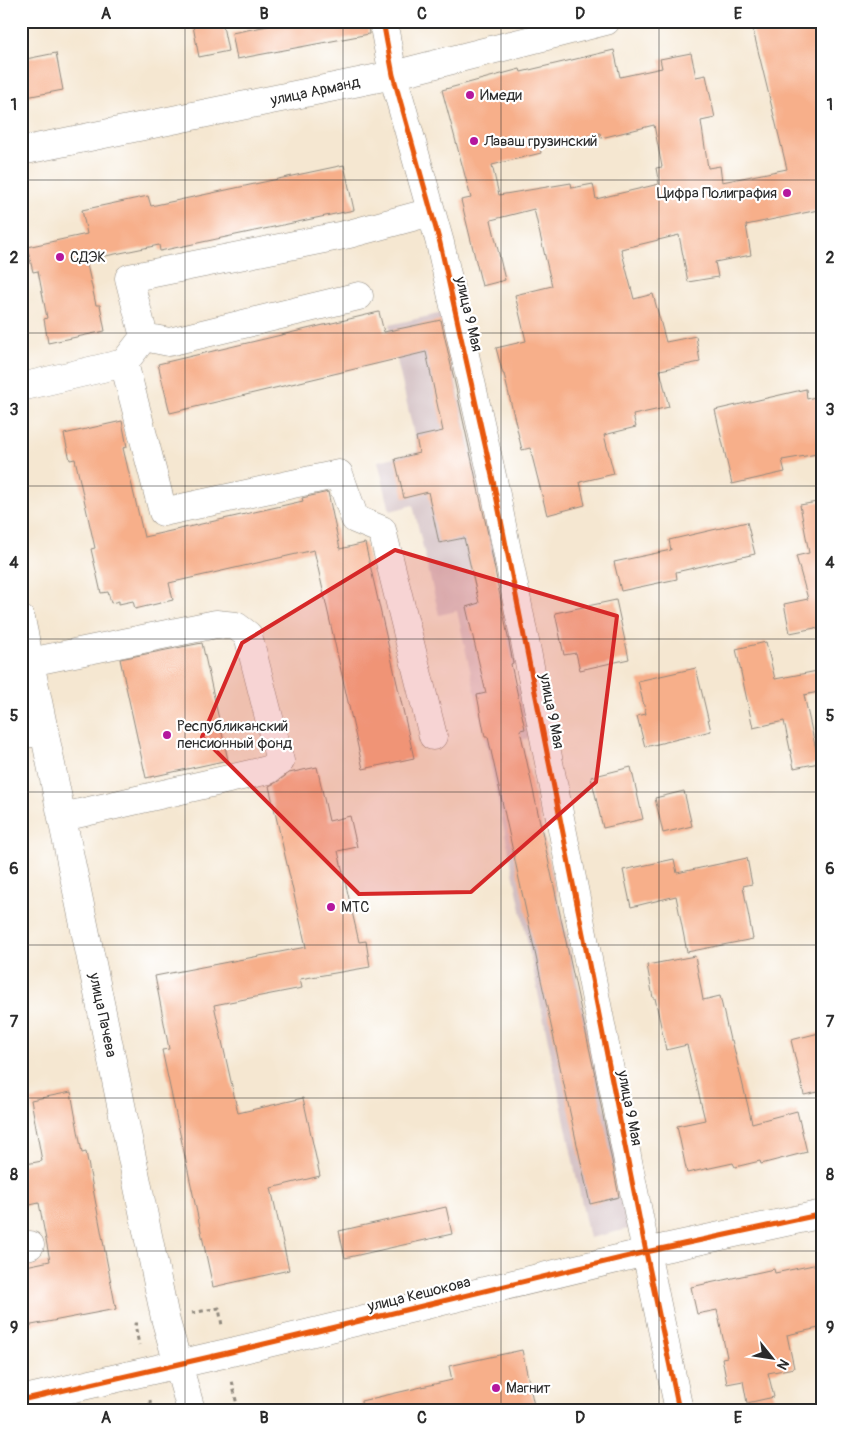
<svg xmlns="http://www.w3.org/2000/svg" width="844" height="1431" viewBox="0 0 844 1431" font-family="Pangolin,sans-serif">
<rect width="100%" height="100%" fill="#fff"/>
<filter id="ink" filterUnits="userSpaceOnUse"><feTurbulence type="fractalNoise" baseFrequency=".02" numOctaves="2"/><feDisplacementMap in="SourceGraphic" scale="10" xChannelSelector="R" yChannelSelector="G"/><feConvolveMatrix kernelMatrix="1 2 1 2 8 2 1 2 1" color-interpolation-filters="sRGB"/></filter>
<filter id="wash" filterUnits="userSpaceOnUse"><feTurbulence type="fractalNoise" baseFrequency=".0096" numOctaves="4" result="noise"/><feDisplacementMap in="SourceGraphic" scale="20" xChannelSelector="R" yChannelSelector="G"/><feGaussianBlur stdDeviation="1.12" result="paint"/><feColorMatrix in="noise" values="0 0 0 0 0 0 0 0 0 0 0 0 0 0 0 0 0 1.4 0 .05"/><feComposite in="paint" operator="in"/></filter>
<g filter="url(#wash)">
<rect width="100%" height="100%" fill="#f5e7d1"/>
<!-- industrial -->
<path fill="#d2bec1" d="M447,312L455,354L450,355L497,563L487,566L495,597L503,595L518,665L504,668L508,688L520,685L532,737L522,740L633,1228L589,1238L486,742L457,611L439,615L413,505L390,511L378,461L418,452L389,325Z"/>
<g id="blocks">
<!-- building -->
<path fill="#f7af8a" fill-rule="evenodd" d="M192,21H222L228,51L199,57Z
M293,21H368L369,34L237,59L232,33Z
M789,21H823V209L746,225L751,255L715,262L718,277L688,282L679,235L621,249L634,299L653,294L666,342L696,336L700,362L660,370L669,407L633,415L636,427L604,435L614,474L580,482L585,505L547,515L530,448L522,450L504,374H503L496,348L526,341L515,295L552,286L534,209L491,220L505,280L482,286L461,200L471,198L442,90L520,69L521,72L614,50L620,77L662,68L660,59L691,53L696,77L706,75L715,118L701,121L708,168L720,166L722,182L787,169L753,30ZM654,125L662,167L656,168L659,184L596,199L593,184L572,188L571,183L499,195L492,165L541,153L540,148L600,133L601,138Z
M56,53L63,90L21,98V60Z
M344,165L354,210L160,251L159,245L86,260L96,305H100L105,331L48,343L44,319L47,318L38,271L33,272L27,247L87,234L82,210L148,196L151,206Z
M379,312L384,332L441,320L488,534L513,663L511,664L525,729L520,730L595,1075L619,1197L590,1204L488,737H485L477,695L486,693L466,607L479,603L464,538L439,543L428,492L404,498L395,459L419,453L416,437L443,431L426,352L170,413L158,364Z
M806,389L807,399L823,395V453L782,460L785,472L732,484L715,410Z
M122,421L127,447L123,448L144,537L303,501L302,498L328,492L340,549L365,543L414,758L363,769L314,550L169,583L173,600L135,609L133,601L119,604V601L111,603L108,592L101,593L91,549L95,548L75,459L70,460L64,434Z
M823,501V628L816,629L815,628L790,633L784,604L808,599L796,556L809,553L800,505Z
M747,522L755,554L676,572L677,579L621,591L614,562L671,550L669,540Z
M616,600L629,659L580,670L576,653L564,655L555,613Z
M766,642L775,679L823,670V691L804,695L819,763L794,768L784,721L753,728L736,649Z
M202,643L228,760L146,778L120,659Z
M696,668L711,731L645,747L637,716L646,714L638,681Z
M317,767L329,821L350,816L357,847L338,851L359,942L366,941L370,967L300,979L302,988L214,1005L238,1113L303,1098L320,1176L271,1188L289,1270L213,1287L162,1050L169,1049L155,976L306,947L269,786L277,782L289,773Z
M631,767L643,819L603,828L591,777Z
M684,791L692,826L663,833L655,798Z
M747,858L752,884L743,886L753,939L687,952L676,896L631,907L623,870L674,859L677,873Z
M695,956L703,1000L720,996L730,1040H732L752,1123L797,1111L807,1152L761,1164L760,1161L735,1167L733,1163L687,1173L677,1126L705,1120L687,1045L666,1050L655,998H653L647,965Z
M823,1032V1091L804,1095L791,1040Z
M71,1092L82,1153L86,1152L116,1309L21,1327V1267L50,1261L39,1203L21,1207V1165L42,1161L31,1100Z
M446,1207L452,1234L345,1258L339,1231Z
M823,1263V1327L787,1335L794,1368L768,1373L774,1397L747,1403L743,1381L727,1384L722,1358L727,1357L717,1310L697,1314L691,1287L774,1269L775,1273Z
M522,1350L535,1410H362L361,1401L452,1380L449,1366Z"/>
</g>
</g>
<g filter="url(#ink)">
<use href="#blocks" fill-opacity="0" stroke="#90897e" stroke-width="1"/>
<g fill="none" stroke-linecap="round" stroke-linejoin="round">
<!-- minor casing -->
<g stroke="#90897e" stroke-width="29">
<path id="minor" d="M383,21L393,75L440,243L494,485L646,1252L679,1410
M21,151L393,75L606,21
M144,337L129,278L349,234L431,212
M124,363L163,512L339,474L355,519L382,530L433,736
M21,387L124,363L144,337L169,342L359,296
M21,619L165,1318L191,1410
M30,662L216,624L236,626L248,635L280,761L268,770L63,817
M21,735L45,730
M21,1247L30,1245
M21,1400L227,1353L646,1252L823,1214"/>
</g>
<!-- path -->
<path stroke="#90897e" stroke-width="3" stroke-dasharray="4 4" stroke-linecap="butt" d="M192,1313L219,1308L222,1326
M138,1324H135L139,1345
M150,1400L151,1410
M218,1409L237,1406L232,1380"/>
<!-- minor -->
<use href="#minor" stroke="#fff" stroke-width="28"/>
<!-- cycleway casing -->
<g stroke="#fff" stroke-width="8">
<path id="cycleway" d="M383,21L393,75L440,243L494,485L646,1252L679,1410
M21,1400L227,1353L646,1252L823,1214"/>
</g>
<!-- cycleway -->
<use href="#cycleway" stroke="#e8590c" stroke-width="5"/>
</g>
</g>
<!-- marked area -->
<path fill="#d62828" fill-opacity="0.2" stroke="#d62828" stroke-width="4" stroke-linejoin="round" d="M395,550L617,616L596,782L471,892L359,894L202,737L242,643Z"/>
<!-- grid -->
<path fill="none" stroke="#2b2b2b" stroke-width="1" stroke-opacity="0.55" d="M185,21V1410M343,21V1410M501,21V1410M659,21V1410M21,180H823M21,333H823M21,486H823M21,639H823M21,792H823M21,945H823M21,1098H823M21,1251H823"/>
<!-- markers -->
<g fill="#b5179e" stroke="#fff" stroke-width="2">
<circle cx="470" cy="95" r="5"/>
<circle cx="474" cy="141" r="5"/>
<circle cx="787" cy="193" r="5"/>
<circle cx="60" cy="257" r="5"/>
<circle cx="167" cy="735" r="5"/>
<circle cx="331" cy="907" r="5"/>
<circle cx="496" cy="1388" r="5"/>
</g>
<g text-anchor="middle" stroke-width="4.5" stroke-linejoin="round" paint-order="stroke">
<!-- street labels -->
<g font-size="15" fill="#2b2b2b" stroke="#fff">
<text transform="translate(315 91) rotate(-12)" y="5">улица Арманд</text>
<text transform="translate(469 314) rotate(77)" y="5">улица 9 Мая</text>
<text transform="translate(552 711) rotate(79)" y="5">улица 9 Мая</text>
<text transform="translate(103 1015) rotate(78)" y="5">улица Пачева</text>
<text transform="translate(630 1108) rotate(79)" y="5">улица 9 Мая</text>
<text transform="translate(419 1294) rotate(-14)" y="5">улица Кешокова</text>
</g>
<!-- poi labels -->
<g font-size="15" fill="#2b2b2b" stroke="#fff" text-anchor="start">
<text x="480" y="100">Имеди</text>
<text x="484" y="146">Лаваш грузинский</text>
<text x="777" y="198" text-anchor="end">Цифра Полиграфия</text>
<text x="70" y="262">СДЭК</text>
<text x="177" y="731">Республиканский<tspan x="177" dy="17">пенсионный фонд</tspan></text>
<text x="341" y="912">МТС</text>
<text x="506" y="1393">Магнит</text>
</g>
</g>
<!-- margin -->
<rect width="844" height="1431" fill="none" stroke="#fff" stroke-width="55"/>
<!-- north arrow -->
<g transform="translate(772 1358) rotate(120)" stroke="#ffffff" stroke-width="4" paint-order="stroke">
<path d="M0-4L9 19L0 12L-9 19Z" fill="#2b2b2b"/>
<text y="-8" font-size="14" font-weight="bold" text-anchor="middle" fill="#2b2b2b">N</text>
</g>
<rect x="28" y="28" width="788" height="1376" fill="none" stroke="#2b2b2b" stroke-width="2"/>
<g font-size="16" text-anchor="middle" font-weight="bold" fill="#2b2b2b">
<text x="106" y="19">A</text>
<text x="264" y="19">B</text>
<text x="422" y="19">C</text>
<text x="580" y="19">D</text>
<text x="738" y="19">E</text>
<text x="14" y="110">1</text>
<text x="830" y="110">1</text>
<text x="14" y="263">2</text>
<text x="830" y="263">2</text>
<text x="14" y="415">3</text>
<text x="830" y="415">3</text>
<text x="14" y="568">4</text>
<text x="830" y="568">4</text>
<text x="14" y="721">5</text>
<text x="830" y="721">5</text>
<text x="14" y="874">6</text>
<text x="830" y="874">6</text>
<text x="14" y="1027">7</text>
<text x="830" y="1027">7</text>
<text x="14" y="1180">8</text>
<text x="830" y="1180">8</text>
<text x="14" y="1333">9</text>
<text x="830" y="1333">9</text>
<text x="106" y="1423">A</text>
<text x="264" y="1423">B</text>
<text x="422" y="1423">C</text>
<text x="580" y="1423">D</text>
<text x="738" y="1423">E</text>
</g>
</svg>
